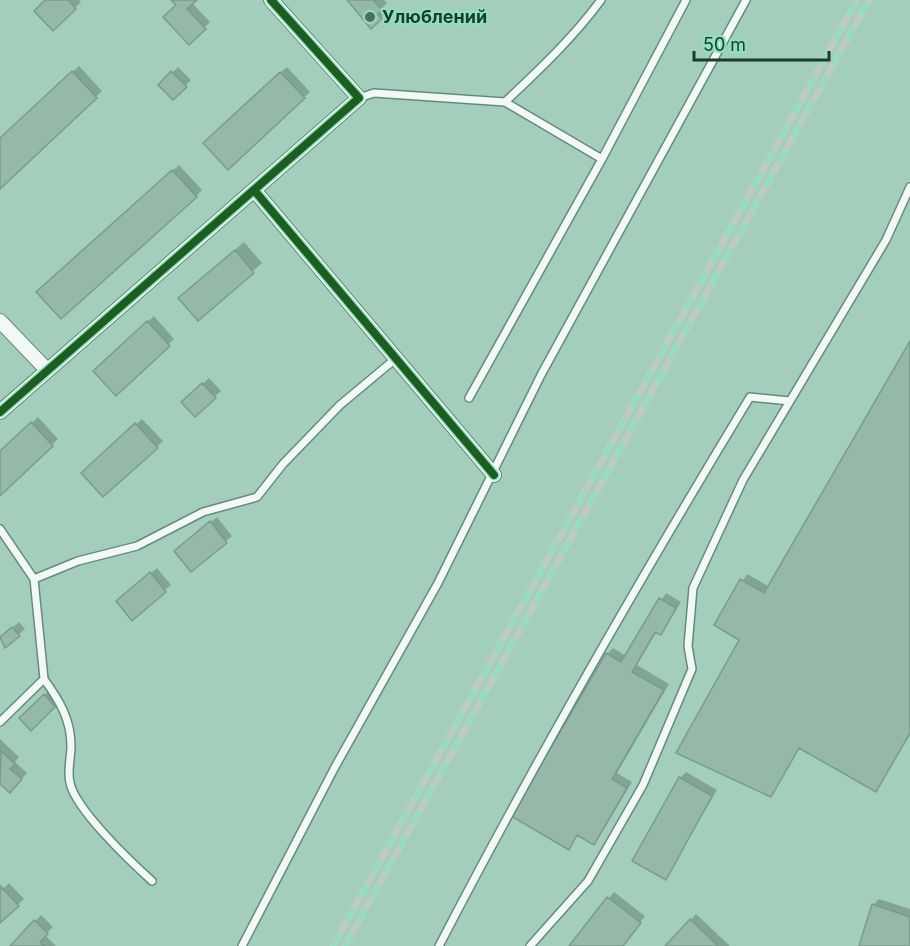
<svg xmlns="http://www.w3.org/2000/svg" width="910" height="946" viewBox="0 0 910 946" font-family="Inter,sans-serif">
<rect width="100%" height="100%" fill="#a2cebb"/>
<!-- shadow -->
<path fill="#0003" d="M47,0H79L81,2L53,29Z
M174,0H195L192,3L210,22L189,43L178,5Z
M349,0H384L387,3L383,7L387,12L381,18Z
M79,66L102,91L0,187V140Z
M178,67L191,80L173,98L160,85Z
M287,67L310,92L304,97L211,137Z
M179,165L202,190L196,196L44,286Z
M244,242L262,263L198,319L189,289Z
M154,316L174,339L116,393L95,371Z
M910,344V735L876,791L800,747L770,795L741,639L716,624L747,574L770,587Z
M209,378L221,391L195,415L184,402Z
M38,417L58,439L0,494V453Z
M142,419L163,441L103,495L89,467Z
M217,517L232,536L191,570L182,546Z
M157,568L171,585L132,618L124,596Z
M666,593L681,602L666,627L661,633L657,631L637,665L669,684L617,773L632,782L599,837L594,843L579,834L568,848L607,654L613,648L626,656Z
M19,622L25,629L6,646L0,639Z
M50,690L60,700L31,729L21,718Z
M0,739L19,757L15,762L27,773L10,791L0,782Z
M686,772L717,790L665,879L680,778Z
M9,883L24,899L0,921V884L4,888Z
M614,892L645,916L622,946H571Z
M879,899L910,909V946H860L873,905Z
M696,914L730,946H667Z
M41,915L53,927L45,935L56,946H12Z"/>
<!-- building -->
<path fill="#95b8a9" stroke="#799c8e" stroke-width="1.5" d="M45,0H68L76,9L53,31L34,11Z
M171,0H197L187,9L206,29L189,45L163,17L176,5Z
M347,0H373L382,10L378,14L382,19L371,29Z
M72,71L97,98L0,189V138Z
M171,71L187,87L173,100L158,85Z
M280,72L305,98L228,170L203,143Z
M172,170L197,197L61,319L36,292Z
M235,250L254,273L198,321L178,298Z
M147,321L170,346L116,396L93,371Z
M910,341V733L876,792L799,748L771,797L676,753L739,640L714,625L740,579L764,593Z
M202,383L216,398L195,417L181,402Z
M31,422L53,446L0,496V451Z
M135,423L158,448L103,497L81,473Z
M210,521L227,543L191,572L174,551Z
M150,572L166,592L132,621L116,601Z
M659,598L676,608L661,635L655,632L632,672L664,690L612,779L627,788L594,845L577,835L569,850L511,816L606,653L621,662Z
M12,627L20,636L5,648L0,637Z
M44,694L55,707L31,731L19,718Z
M1,751L15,764L10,769L22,779L10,793L0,784Z
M679,777L712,796L666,880L632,861Z
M2,888L19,906L0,923V890Z
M607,897L641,923L623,946H569Z
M872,904L910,917V946H859Z
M690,919L718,946H665Z
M34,920L48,934L40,942L45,946H10Z"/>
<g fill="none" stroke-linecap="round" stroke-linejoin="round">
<!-- service casing -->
<g stroke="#668b7c" stroke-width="10">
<path id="service" d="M359,98L374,93L505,102C539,70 573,38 601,0
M505,102L602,159L686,0
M469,398L602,159
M0,529L34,579L44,679L0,722
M34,579L78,561L137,546L203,512L257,497L283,464L340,405L394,360
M44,679C59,700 71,719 71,746C71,757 67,772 70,783C76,810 131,862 152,881
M242,946L335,767L438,583L541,375L746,0
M439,946C536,759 641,577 750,397L790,401
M530,946L588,881L643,785L692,669L688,646L693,588L743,480L886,240L910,187"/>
</g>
<!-- minor casing -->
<g stroke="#668b7c" stroke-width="16">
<path id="minor" d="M254,190L494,475
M0,321L47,370
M0,412L359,98L271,0"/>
</g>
<!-- service -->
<use href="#service" stroke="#f1f8f5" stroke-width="7"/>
<!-- minor -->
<use href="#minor" stroke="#f1f8f5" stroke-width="14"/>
<!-- rail casing -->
<g stroke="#bdcbc5" stroke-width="7">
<path id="rail" d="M333,946L857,0
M345,946L869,0"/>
</g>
<!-- rail -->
<use href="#rail" stroke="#8fe1be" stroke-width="4.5" stroke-dasharray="14" stroke-linecap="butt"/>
<!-- cycleway casing -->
<g stroke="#8fe1be" stroke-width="11">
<path id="cycleway" d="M254,190L494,475
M0,412L359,98L271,0"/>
</g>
<!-- cycleway -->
<use href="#cycleway" stroke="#1b5e20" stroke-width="8"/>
</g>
<!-- markers -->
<circle fill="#4a6f5f" stroke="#8fe1be" stroke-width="2" cx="370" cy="17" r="6"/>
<g text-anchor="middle" stroke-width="4.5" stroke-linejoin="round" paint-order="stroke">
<!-- poi labels -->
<g font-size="18" font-weight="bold" fill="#1a3c2e" stroke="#8fe1be" text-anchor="start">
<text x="382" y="23">Улюблений</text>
</g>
</g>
<!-- scale -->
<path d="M694 51v9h135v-9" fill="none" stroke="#1a3c2e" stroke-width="3"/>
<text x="703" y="51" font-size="18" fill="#1a3c2e" stroke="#8fe1be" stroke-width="4.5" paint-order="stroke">50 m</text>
</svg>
